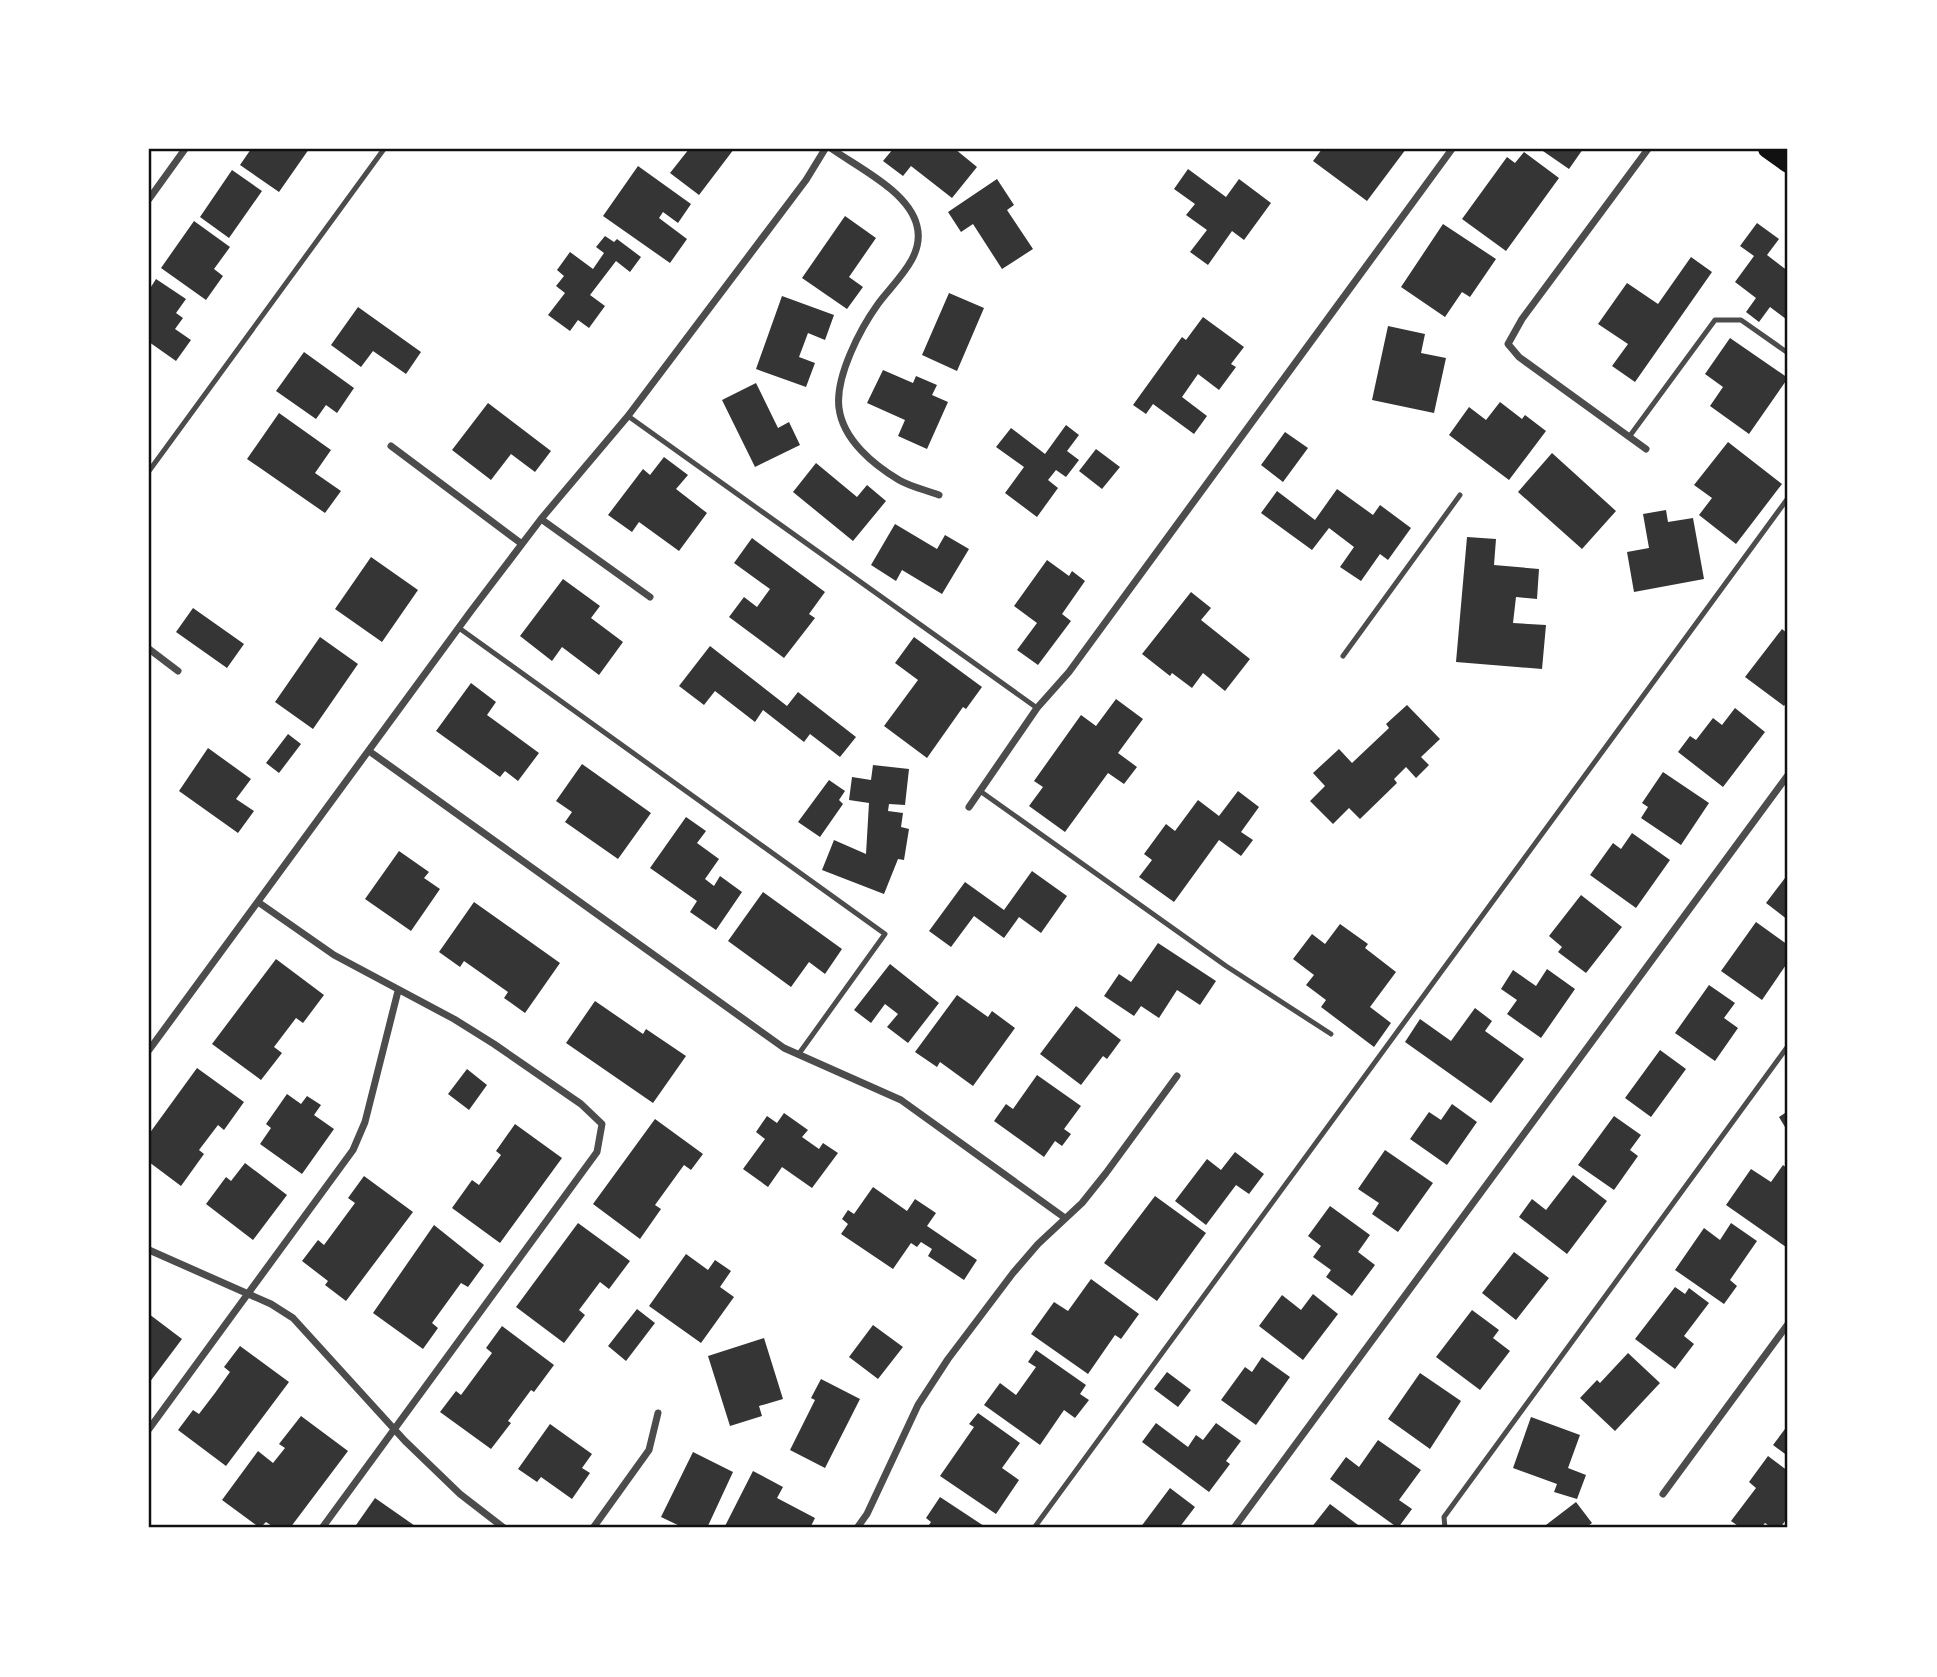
<svg xmlns="http://www.w3.org/2000/svg" width="1937" height="1677" viewBox="0 0 1937 1677" font-family="Spectral,serif">
<rect width="100%" height="100%" fill="#fff"/>
<!-- building -->
<path fill="#353535" d="M251,149H309L279,192L240,165Z
M689,149H734L699,195L670,173Z
M893,149H955L977,167L952,198L911,166L903,176L883,161Z
M1322,149H1406L1367,201L1313,161Z
M1540,149H1583L1569,169Z
M1524,152L1559,178L1506,251L1462,219L1507,157L1515,163Z
M638,166L691,204L678,223L663,212L659,218L687,239L670,263L603,216Z
M1188,169L1226,197L1239,179L1271,203L1244,240L1232,231L1208,265L1190,252L1207,230L1186,215L1195,204L1174,189Z
M232,170L262,191L229,238L200,217Z
M997,179L1014,205L1007,210L1033,249L1002,269L973,224L961,232L948,212Z
M845,216L876,238L849,277L863,287L847,309L802,278Z
M194,221L230,247L214,269L223,276L206,300L161,268Z
M1757,223L1779,239L1767,255L1788,271V316L1786,319L1770,307L1759,322L1746,312L1756,298L1735,282L1754,256L1740,246Z
M1443,224L1496,259L1470,297L1462,292L1445,317L1401,287Z
M605,236L614,242L617,239L641,257L630,272L616,261L590,295L605,306L589,328L578,320L570,331L548,315L565,293L556,286L564,276L557,270L570,252L593,269L604,253L596,247Z
M1691,257L1712,272L1635,382L1612,366L1628,344L1598,324L1627,283L1658,304Z
M156,279L186,299L176,313L183,318L175,329L191,340L176,361L149,342V290Z
M949,293L984,308L957,371L922,355Z
M782,296L834,315L825,340L808,333L799,357L815,363L806,387L756,369Z
M358,307L421,352L406,374L373,351L361,367L331,345Z
M1203,317L1244,347L1231,364L1236,367L1219,390L1198,374L1182,397L1207,416L1194,434L1153,404L1146,414L1133,405L1182,337L1186,340Z
M1388,326L1425,334L1421,353L1446,358L1434,413L1372,400Z
M1730,338L1788,378L1749,434L1710,406L1723,387L1705,374Z
M304,352L354,388L337,413L326,405L316,419L276,391Z
M883,370L913,383L916,376L937,385L932,395L948,402L927,449L898,436L905,420L867,403Z
M756,383L778,428L789,422L800,445L755,467L722,400Z
M1500,402L1522,419L1525,415L1546,431L1509,480L1449,435L1469,407L1486,420Z
M488,403L551,451L535,472L511,454L491,480L452,450Z
M279,413L331,450L315,473L341,491L325,513L247,459Z
M1066,425L1079,435L1067,451L1079,460L1066,477L1056,470L1048,480L1058,488L1037,517L1005,493L1024,467L996,447L1011,428L1045,454Z
M1285,432L1308,448L1283,482L1261,465Z
M1728,442L1782,484L1736,544L1699,515L1712,498L1694,485Z
M1096,449L1120,467L1102,489L1079,471Z
M1552,453L1616,511L1582,549L1518,492Z
M664,457L688,475L676,489L707,513L679,551L639,522L632,532L608,515L643,469L650,475Z
M816,463L857,497L867,485L886,501L853,541L793,492Z
M1337,489L1373,515L1380,505L1411,528L1388,560L1380,554L1361,581L1340,567L1354,547L1329,528L1312,550L1261,513L1277,491L1315,520Z
M1666,510L1668,522L1693,518L1704,579L1634,592L1627,552L1649,548L1643,514Z
M895,524L937,549L945,535L969,549L942,594L902,570L896,581L871,565Z
M1467,537L1496,539L1494,565L1539,569L1537,599L1516,597L1513,623L1546,625L1542,669L1456,662Z
M752,538L825,592L809,614L815,618L784,658L729,617L744,597L757,607L770,589L734,563Z
M371,557L418,590L382,642L335,609Z
M1047,560L1069,576L1072,571L1085,581L1062,614L1071,621L1038,665L1017,650L1037,623L1014,606Z
M563,579L600,606L591,618L623,642L599,675L562,647L552,661L520,636Z
M1191,592L1211,608L1201,620L1250,659L1225,691L1203,673L1192,688L1172,673L1170,676L1142,654Z
M193,608L244,644L227,668L176,632Z
M1782,629L1788,634V700L1784,706L1745,677Z
M320,637L358,664L313,729L275,702Z
M914,637L982,687L966,709L963,707L927,758L884,726L918,680L895,663Z
M710,646L787,706L798,692L856,737L840,757L810,734L804,742L763,710L755,722L715,691L704,705L679,686Z
M471,683L496,702L487,715L539,753L518,781L505,771L500,777L436,731Z
M1116,699L1143,719L1118,753L1137,767L1124,784L1108,773L1065,832L1029,806L1043,787L1034,781L1081,715L1096,726Z
M1407,705L1440,739L1421,757L1429,765L1416,778L1406,767L1394,779L1397,783L1360,819L1349,808L1333,824L1310,801L1325,786L1313,773L1339,749L1352,763L1389,728L1386,724Z
M1735,708L1765,732L1723,787L1678,752L1690,736L1696,740L1713,718L1722,725Z
M288,734L301,744L279,773L266,763Z
M208,748L251,779L236,799L254,811L238,833L179,791Z
M582,764L651,813L618,859L565,822L572,812L556,801Z
M873,765L909,769L905,805L889,804L888,811L903,813L901,827L909,829L904,860L898,859L884,894L822,870L834,840L866,854L869,803L849,800L852,777L871,780Z
M1663,772L1709,803L1681,845L1641,818L1648,807L1642,803Z
M829,780L845,791L839,800L843,804L820,837L798,822Z
M1238,791L1259,807L1241,832L1253,840L1241,856L1219,840L1174,902L1139,877L1152,860L1144,854L1166,824L1175,831L1198,800L1219,816Z
M686,817L706,831L697,843L719,859L705,879L714,886L720,876L742,892L716,930L690,912L697,901L650,868Z
M1632,833L1670,860L1636,908L1590,875L1613,843L1621,849Z
M399,851L429,872L424,878L440,889L411,931L365,899Z
M1032,871L1067,896L1041,933L1019,917L1004,938L974,916L951,947L929,931L965,882L1004,910Z
M1788,874V920L1766,903Z
M763,892L842,949L825,974L809,962L791,987L728,941Z
M1581,895L1622,927L1586,973L1558,952L1562,947L1549,936Z
M474,902L560,963L525,1013L504,998L508,992L464,961L460,967L439,952Z
M1756,922L1788,945V962L1762,1000L1721,971Z
M1340,924L1368,944L1365,948L1396,972L1370,1007L1391,1023L1374,1047L1321,1007L1326,1000L1306,985L1314,975L1293,959L1312,934L1325,944Z
M1158,943L1216,981L1200,1005L1177,990L1159,1018L1141,1006L1134,1016L1104,996L1119,974L1131,982Z
M276,959L324,995L303,1023L296,1018L274,1047L282,1053L261,1080L212,1044Z
M890,964L939,1003L908,1043L887,1027L898,1014L885,1004L871,1023L854,1010Z
M1547,969L1575,989L1541,1038L1507,1014L1517,1000L1501,989L1513,970L1536,986Z
M1709,985L1735,1003L1724,1018L1738,1028L1715,1061L1675,1033Z
M957,995L988,1017L992,1011L1015,1028L973,1086L940,1062L937,1067L915,1052Z
M595,1001L643,1034L646,1029L686,1056L653,1103L566,1043Z
M1076,1006L1121,1040L1107,1059L1103,1056L1081,1085L1040,1054Z
M1475,1008L1492,1021L1485,1031L1524,1059L1491,1103L1405,1042L1420,1019L1451,1041Z
M1660,1050L1686,1069L1651,1117L1625,1098Z
M197,1068L244,1102L224,1130L218,1125L199,1150L204,1154L181,1186L149,1162V1134Z
M467,1069L487,1085L469,1110L448,1094Z
M1037,1075L1081,1106L1064,1129L1071,1134L1062,1146L1055,1141L1044,1157L994,1121L1006,1104L1013,1109Z
M287,1094L301,1104L307,1096L321,1105L314,1115L334,1129L302,1174L260,1144L271,1128L266,1124Z
M1452,1104L1477,1122L1447,1165L1410,1139L1429,1112L1441,1120Z
M1788,1111V1132L1779,1117Z
M784,1113L808,1130L802,1137L819,1149L823,1143L838,1153L812,1188L782,1167L768,1187L743,1169L765,1139L756,1132L767,1116L777,1123Z
M1614,1116L1641,1135L1630,1150L1638,1156L1614,1190L1578,1165Z
M655,1119L703,1154L691,1170L684,1165L655,1205L661,1209L640,1239L593,1204Z
M515,1124L562,1158L500,1243L452,1208L472,1180L479,1185L501,1155L496,1151Z
M1385,1150L1433,1183L1398,1232L1372,1214L1379,1203L1358,1189Z
M1235,1152L1264,1174L1249,1194L1236,1185L1206,1225L1175,1201L1207,1159L1221,1170Z
M245,1163L287,1195L253,1240L206,1204L226,1177L231,1181Z
M1783,1165L1788,1169V1244L1786,1247L1726,1205L1751,1169L1771,1182Z
M1573,1175L1607,1201L1567,1254L1519,1217L1532,1199L1546,1210Z
M364,1176L413,1212L346,1301L325,1285L328,1281L302,1261L318,1240L324,1245L355,1203L348,1198Z
M873,1187L907,1211L915,1199L936,1213L927,1226L977,1260L964,1280L928,1256L932,1249L921,1242L917,1247L911,1243L893,1269L841,1234L848,1224L842,1219L848,1210L854,1214Z
M1155,1196L1206,1233L1157,1301L1104,1263Z
M1330,1206L1370,1235L1358,1252L1375,1265L1352,1296L1326,1277L1331,1270L1313,1257L1321,1246L1308,1236Z
M578,1223L630,1261L609,1289L600,1282L579,1310L585,1315L564,1343L516,1307Z
M1731,1223L1757,1241L1730,1280L1737,1286L1724,1304L1675,1270L1704,1228L1720,1240Z
M434,1225L484,1265L468,1287L461,1283L432,1323L438,1328L423,1349L373,1313Z
M1514,1252L1549,1278L1516,1320L1482,1293Z
M686,1254L708,1270L715,1260L731,1271L720,1287L734,1297L701,1343L649,1306Z
M1091,1279L1139,1314L1121,1339L1115,1335L1088,1374L1031,1334L1054,1302L1068,1311Z
M1675,1287L1685,1294L1689,1288L1709,1303L1684,1336L1694,1344L1675,1369L1635,1339Z
M1313,1294L1338,1314L1303,1360L1259,1326L1282,1295L1301,1310Z
M637,1309L655,1323L626,1361L608,1346Z
M1472,1310L1499,1330L1493,1338L1510,1351L1480,1390L1436,1357Z
M149,1314L182,1339L149,1383Z
M873,1325L903,1347L878,1379L849,1357Z
M502,1326L554,1365L534,1392L531,1390L508,1421L511,1423L491,1449L440,1412L456,1391L461,1395L492,1353L486,1348Z
M764,1338L783,1399L759,1406L762,1416L730,1426L708,1356Z
M240,1346L289,1382L226,1466L178,1430L193,1410L199,1414L215,1393L230,1372L224,1367Z
M1036,1350L1086,1385L1080,1394L1089,1400L1075,1418L1064,1410L1040,1445L984,1405L1000,1383L1016,1395L1036,1367L1028,1362Z
M1628,1353L1660,1383L1615,1431L1580,1398L1597,1380L1600,1383Z
M1262,1357L1290,1377L1256,1425L1221,1400L1245,1367L1252,1372Z
M1167,1372L1191,1390L1178,1407L1154,1389Z
M1420,1373L1461,1401L1430,1449L1388,1419Z
M821,1379L860,1399L825,1468L790,1450L815,1400L811,1398Z
M978,1413L1020,1443L1002,1468L1019,1480L996,1514L940,1476L974,1427L969,1424Z
M301,1416L348,1451L290,1528H275L266,1522L260,1528L222,1500L258,1451L273,1463L285,1448L279,1444Z
M1531,1417L1580,1435L1568,1468L1586,1475L1577,1499L1554,1492L1557,1484L1513,1468Z
M1156,1423L1188,1447L1196,1435L1203,1440L1216,1423L1241,1441L1226,1461L1230,1464L1209,1492L1142,1442Z
M550,1424L592,1454L582,1468L590,1473L572,1499L541,1477L537,1482L518,1469Z
M1788,1425V1456L1773,1445Z
M1378,1440L1421,1470L1399,1500L1412,1509L1398,1528L1330,1479L1346,1457L1359,1467Z
M693,1452L733,1472L707,1528H684L661,1517Z
M1768,1456L1788,1471V1517L1780,1528H1772L1765,1523L1761,1528H1741L1731,1521L1756,1488L1749,1482Z
M753,1471L783,1487L777,1498L815,1518L810,1528H724Z
M1170,1488L1195,1507L1179,1528H1140Z
M940,1497L987,1528H927L931,1522L926,1518Z
M375,1498L418,1528H354Z
M1576,1502L1592,1523L1585,1528H1542Z
M1330,1504L1362,1528H1311Z"/>
<g fill="none" stroke-linecap="round" stroke-linejoin="round">
<!-- service -->
<path stroke="#4c4c4c" stroke-width="5" d="M628,416L1037,708
M1629,437L1715,320H1741L1788,353
M149,471L384,149
M459,628L885,934L798,1055
M1343,656L1460,495
M980,791L1226,966L1331,1034
M1034,1528L1788,498
M1445,1528L1444,1517L1788,1046"/>
<!-- minor -->
<path stroke="#4c4c4c" stroke-width="7" d="M832,149C859,168 909,192 917,226C925,257 894,282 878,304C860,329 835,377 839,408C843,440 874,465 899,480C911,487 926,490 939,495
M149,199L185,149
M391,446L522,544
M1646,449L1519,357L1508,344L1522,319L1648,149
M541,519L650,597
M149,649L178,671
M369,751L784,1048L901,1100L1065,1218
M969,807L1037,708L1069,672L1452,149
M258,902L334,955L454,1019L494,1044L581,1104L602,1124L597,1152L322,1528
M149,1050L471,611L541,519L628,416L806,180L825,149
M149,1250L271,1304L293,1318L405,1441L460,1494L504,1528
M149,1429L353,1150L365,1122L398,991
M1663,1494L1788,1324
M593,1528L649,1450L658,1413
M857,1528L867,1514L918,1405L948,1359L1013,1273L1038,1244L1082,1203L1106,1173L1177,1076
M1234,1528L1788,775"/>
<!-- primary -->
<path stroke="#111" stroke-width="18" d="M1767,149L1788,164"/>
</g>
<!-- border -->
<rect width="1937" height="1677" fill="none" stroke="#ffffff" stroke-width="301"/>
<rect x="150" y="150" width="1636" height="1376" fill="none" stroke="#111" stroke-width="2.5"/>
</svg>
